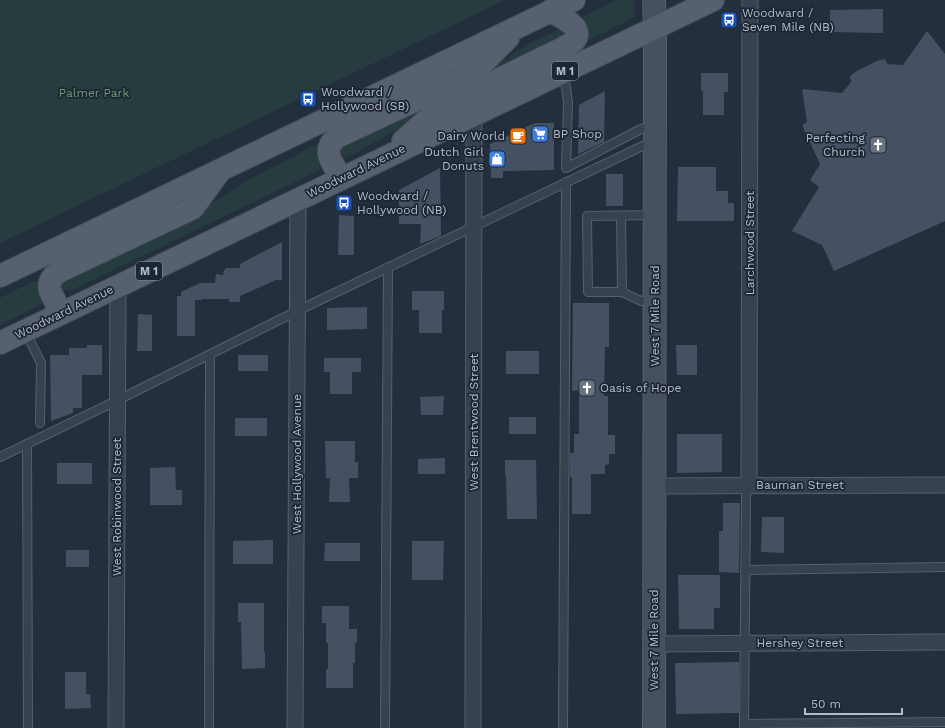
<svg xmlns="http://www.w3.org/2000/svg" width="945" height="728" viewBox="0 0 945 728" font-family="'Work Sans',sans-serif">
<rect width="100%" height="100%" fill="#242f3e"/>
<!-- green -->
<path fill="#263c3f" d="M0,0H505L0,243Z
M617,0H634L635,17L590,40L588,39L587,26L582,20L583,17Z
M562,28L569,35L355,153L346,157L341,154L338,148L488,70L529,44Z
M317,144L319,145L317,152L320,170L74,289L66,291L61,289L59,283L201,210L252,178Z
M39,280V286L45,301L42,304L0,325V298L32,282Z"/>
<!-- building -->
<path fill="#455162" d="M883,9V33L830,32V10Z
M927,31L945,54V221L834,271L822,245L792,231L819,187L810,180L820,164L802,125L807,122L802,89L842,93L851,82L850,76L857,71L877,61L885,59L887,64L903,65Z
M701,73H728V92H724V115H703V91H701Z
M605,91L604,142L578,154L579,105Z
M535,123H554V170L503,171V178H491L490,144Z
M678,167H716V191H728V203H734V221H677Z
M440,168L441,236L420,244L421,224H399V190Z
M606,174H623V206H606Z
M339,215L354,216V255H338Z
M282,242V280H276L240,296V302H229V299H202V300H195V336H177V296H181V292L200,283H215L216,274L223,275L224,270H225V268H240V264Z
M412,291H444V310H442V333H419V310H412Z
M573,303H609V347H605L604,396H608V435H615V454H609V464L605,465V474H591V514H572V477H570V453H574V434H579V390L572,391Z
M367,307V329L327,330V308Z
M138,314L152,315V351H137Z
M87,345H102V375H82V408H73V413L51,421L50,355H69V348H87Z
M676,345H697V375H677Z
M506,351H539V374H506Z
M238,355H268V371H238Z
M324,358H361V372H352V394H330V372H324Z
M444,396L443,415H421L420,397Z
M509,417H536V434H509Z
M235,418H267V436H235Z
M677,434H722V472L677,473Z
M325,441H355V462H358V478H349L350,502H329L330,478H326Z
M445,458V474H418V459Z
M505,460H536L537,519H507L506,475H505Z
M57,463H92V484H57Z
M175,467L176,490H182V505H150V468Z
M723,503H740L739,573L719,572V531H723Z
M762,517H784V553L761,552Z
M273,540V564H233V541Z
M412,541H444L443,580H412Z
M325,543H360V561H324Z
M66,550H89V567H66Z
M678,575H720V608H714V629H679Z
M238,603H264V652H265V668L242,669L241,622H238Z
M322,606H349V629H357V643H355V663H353V688H326V669H328V643H326V623H322Z
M739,662V713L676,714L675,663Z
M65,672H86V694H90L91,708L65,709Z"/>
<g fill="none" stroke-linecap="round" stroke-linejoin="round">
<!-- service casing -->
<g stroke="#565f6c" stroke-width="10">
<path id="service" d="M564,72L568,103L566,168L641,129L654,125
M654,215L587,216L588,292H622L641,301L655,300
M621,216L622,292
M25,331L41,363L40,423
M27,444L28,728
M0,457L118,400L297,311L653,141
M745,570L945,567
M744,724L945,722
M209,728L210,354
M385,728L388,267
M563,728L566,182
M744,728L746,495L749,485"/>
</g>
<!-- minor casing -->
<g stroke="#565f6c" stroke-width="17">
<path id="minor" d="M749,485L750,0
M655,486L945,485
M654,644L945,642
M116,728L118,286
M295,728L298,199
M473,728L474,115"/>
</g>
<!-- secondary casing -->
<g stroke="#565f6c" stroke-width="24">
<path id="secondary" d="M654,0L655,27V62L654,728"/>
</g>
<!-- primary casing -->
<g stroke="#414a57" stroke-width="24">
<path id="primary" d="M403,141L439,109L563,48C566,46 572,44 574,41C586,27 559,16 550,11
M341,178C333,163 320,151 337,137L472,74L508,38
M0,276L574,0
M61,313L50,291C48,282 52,276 60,271L193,208L219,172
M0,343L713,0"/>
</g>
<!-- service -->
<use href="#service" stroke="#38414e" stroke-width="8"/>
<!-- minor -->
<use href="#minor" stroke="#38414e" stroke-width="15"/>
<!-- secondary -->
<use href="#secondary" stroke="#465061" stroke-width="22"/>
<!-- primary -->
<use href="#primary" stroke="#56606e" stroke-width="22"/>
</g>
<!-- icons -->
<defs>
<g id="bus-square" transform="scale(0.9)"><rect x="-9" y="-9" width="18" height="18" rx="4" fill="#1a4fb4" stroke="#1d2633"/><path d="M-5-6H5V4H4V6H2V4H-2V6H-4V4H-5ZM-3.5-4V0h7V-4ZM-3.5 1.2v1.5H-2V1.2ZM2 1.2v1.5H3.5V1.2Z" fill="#fff"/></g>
<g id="supermarket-square" transform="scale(0.9)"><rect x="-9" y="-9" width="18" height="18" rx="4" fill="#3f7fe0" stroke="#1d2633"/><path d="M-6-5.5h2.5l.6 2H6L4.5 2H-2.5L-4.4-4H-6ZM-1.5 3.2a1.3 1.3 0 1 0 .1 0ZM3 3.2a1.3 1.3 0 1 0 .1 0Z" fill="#fff"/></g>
<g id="cafe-square" transform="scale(0.9)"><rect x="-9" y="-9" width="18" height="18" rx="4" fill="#e8710a" stroke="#1d2633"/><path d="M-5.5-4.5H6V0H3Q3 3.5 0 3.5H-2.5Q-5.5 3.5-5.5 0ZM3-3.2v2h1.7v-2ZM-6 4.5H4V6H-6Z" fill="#fff"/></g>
<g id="church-square" transform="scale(0.9)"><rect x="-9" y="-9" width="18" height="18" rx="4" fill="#6b7280" stroke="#1d2633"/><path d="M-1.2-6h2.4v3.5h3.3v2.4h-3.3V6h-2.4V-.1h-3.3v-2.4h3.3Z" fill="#fff"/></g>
<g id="shop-square" transform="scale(0.9)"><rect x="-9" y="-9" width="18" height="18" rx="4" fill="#3f7fe0" stroke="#1d2633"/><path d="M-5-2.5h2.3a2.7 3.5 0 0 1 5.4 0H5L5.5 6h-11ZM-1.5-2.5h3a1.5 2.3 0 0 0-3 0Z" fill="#fff"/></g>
</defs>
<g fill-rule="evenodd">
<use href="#bus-square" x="729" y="20"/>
<use href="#bus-square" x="308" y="99"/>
<use href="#supermarket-square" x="540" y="134"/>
<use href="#cafe-square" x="518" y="136"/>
<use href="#church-square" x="878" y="145"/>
<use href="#shop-square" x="497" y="159"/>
<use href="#bus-square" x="344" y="203"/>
<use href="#church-square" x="587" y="388"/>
</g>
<g text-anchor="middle" stroke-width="3.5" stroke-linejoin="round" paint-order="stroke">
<!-- shield labels -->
<g fill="#1d2633" stroke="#878f9c" stroke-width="1">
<rect x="552" y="62" width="26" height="18" rx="3"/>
<rect x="136" y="262" width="26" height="18" rx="3"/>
</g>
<g font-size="11" font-weight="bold" fill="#b4bcc9">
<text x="565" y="75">M 1</text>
<text x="149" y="275">M 1</text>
</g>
<!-- poi labels -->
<g font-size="12" fill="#b4bcc9" stroke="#1d2633" text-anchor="start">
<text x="742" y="17">Woodward /<tspan x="742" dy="14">Seven Mile (NB)</tspan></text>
<text x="321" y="96">Woodward /<tspan x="321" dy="14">Hollywood (SB)</tspan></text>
<text x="553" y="138">BP Shop</text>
<text x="505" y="140" text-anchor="end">Dairy World</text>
<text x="865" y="142" text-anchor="end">Perfecting<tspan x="865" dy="14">Church</tspan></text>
<text x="484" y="156" text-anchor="end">Dutch Girl<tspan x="484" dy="14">Donuts</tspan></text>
<text x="357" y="200">Woodward /<tspan x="357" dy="14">Hollywood (NB)</tspan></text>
<text x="600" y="392">Oasis of Hope</text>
</g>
<!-- park labels -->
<g font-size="12" fill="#6b9a76" stroke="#1d2633">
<text x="94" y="97">Palmer Park</text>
</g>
<!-- street labels -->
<g font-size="12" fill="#b4bcc9" stroke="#1d2633">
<text transform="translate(356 171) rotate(-26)" y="4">Woodward Avenue</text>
<text transform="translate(750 243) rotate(-90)" y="4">Larchwood Street</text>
<text transform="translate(64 312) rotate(-26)" y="4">Woodward Avenue</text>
<text transform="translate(655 316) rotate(-90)" y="4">West 7 Mile Road</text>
<text transform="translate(474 422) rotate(-90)" y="4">West Brentwood Street</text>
<text transform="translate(297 464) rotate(-90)" y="4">West Hollywood Avenue</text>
<text x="800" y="489">Bauman Street</text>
<text transform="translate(117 507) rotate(-90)" y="4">West Robinwood Street</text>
<text transform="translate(654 640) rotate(-90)" y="4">West 7 Mile Road</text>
<text x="800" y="647">Hershey Street</text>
</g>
</g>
<!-- scale -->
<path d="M805 708v6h97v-6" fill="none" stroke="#b4bcc9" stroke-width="2"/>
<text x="811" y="708" font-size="12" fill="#b4bcc9" stroke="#1d2633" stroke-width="3" paint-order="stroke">50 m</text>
</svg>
